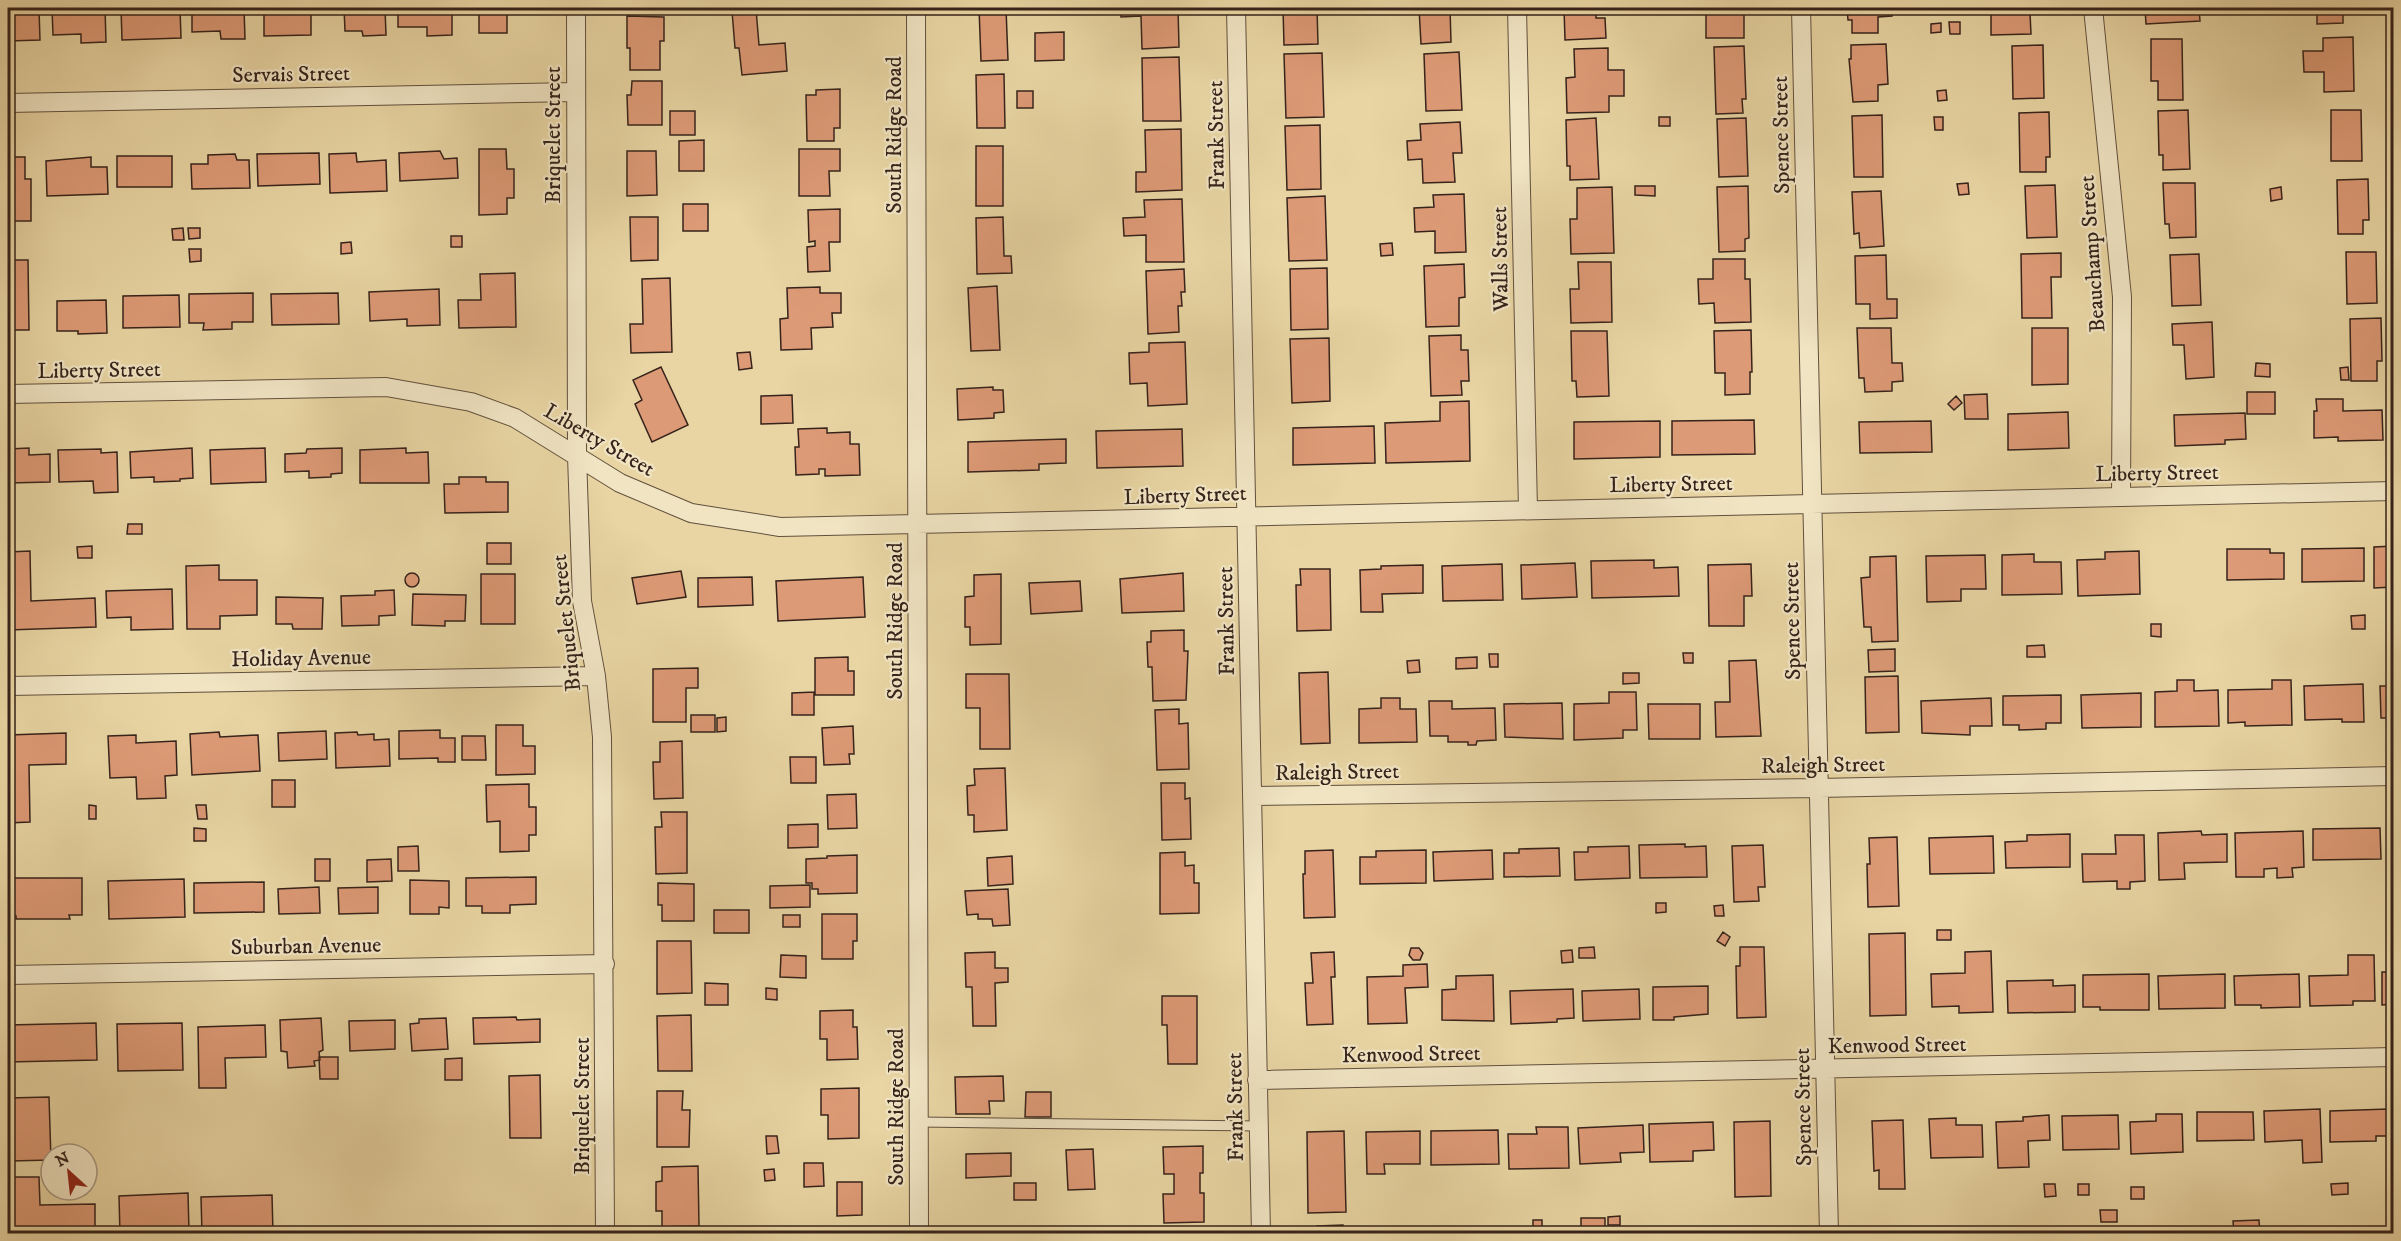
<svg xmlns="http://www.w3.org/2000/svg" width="2401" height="1241" viewBox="0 0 2401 1241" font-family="'IM FELL DW Pica',serif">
<rect width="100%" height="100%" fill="#e8d5a3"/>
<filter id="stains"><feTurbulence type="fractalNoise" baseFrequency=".00333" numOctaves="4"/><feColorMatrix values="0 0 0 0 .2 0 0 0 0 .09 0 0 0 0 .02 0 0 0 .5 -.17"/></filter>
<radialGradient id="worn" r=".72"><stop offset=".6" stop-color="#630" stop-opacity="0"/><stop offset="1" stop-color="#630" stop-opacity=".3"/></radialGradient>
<!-- building -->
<path fill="#dd9a76" stroke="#36231b" stroke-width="1.5" d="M52,8H105L106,42L81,43V34L53,35Z
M121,8H180L181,38L122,40Z
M192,8H244L245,39H221L220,31L192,32Z
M264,8H311V35L264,36Z
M344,8H385L386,35L363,36L362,31H345Z
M398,8H452V35L427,36V27H398Z
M479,8H507V33H479Z
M979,8H1006L1008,60L981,61Z
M1120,8H1178L1179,47L1142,49L1141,16L1121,17Z
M1283,8H1317L1318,44L1284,45Z
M1419,8H1450L1451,42L1421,44Z
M1564,8H1596V18H1605L1606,38L1565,40Z
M1706,8H1744V38H1706Z
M1847,8H1892V16L1878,17V33H1852V20H1848Z
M1991,8H2040V13H2030L2031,34L1991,35Z
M2145,8H2199L2200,21L2146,24Z
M2317,8H2347V9H2343V23L2317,24Z
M39,9L40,40L8,41V10Z
M756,9L759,45L785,43L787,71L742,75L739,48H735L732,11Z
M627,16L664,17V41H660V70H630V48H627Z
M1949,22H1960V34H1950Z
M1941,23V32L1931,33V24Z
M1064,32V60L1035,61V33Z
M2353,37L2354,91L2324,92V72H2304L2303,51H2323V38Z
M2151,39H2182L2183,100H2158V81H2151Z
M1886,44L1888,84L1878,85V101L1853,102L1849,59H1851V45Z
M2043,45L2044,98L2013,99L2012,46Z
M1744,46L1746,99H1742L1743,113L1716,114L1714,47Z
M1608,48V70H1624V96H1609V112L1567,113L1566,78L1575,77L1574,49Z
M1459,52L1462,110L1426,111L1424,54Z
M1322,53L1324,117L1286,118L1284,54Z
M1179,57L1181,121H1143L1142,58Z
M1004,74L1005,128H977L976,75Z
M632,81H662V125H628L627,95H631Z
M840,89V128H834V141H807L806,95H816V90Z
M1946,90L1947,100L1938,101L1937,91Z
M1017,91H1033V108H1017Z
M2188,110L2190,169L2163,170V155H2159L2158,111Z
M2331,110H2361L2362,161H2331Z
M670,111H695V135H670Z
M2049,112L2050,157H2046V172H2020L2019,113Z
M1882,115L1883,177H1854L1852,116Z
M1659,117H1670V126H1659Z
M1934,117H1943V130H1935Z
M1596,118L1599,179L1570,180V166H1567L1566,120Z
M1746,118L1748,176L1719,177L1717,119Z
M1460,122L1462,153H1453L1455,182L1423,183L1422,159L1408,160L1407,141L1421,140L1420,124Z
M1320,125L1321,189L1287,190L1285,126Z
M1181,129L1182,190L1136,192V172H1146L1145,130Z
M704,140V171H679V141Z
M976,146H1003V206H976Z
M479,149H506L507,169H514V198H507V214L479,215Z
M799,149H840V171H829L830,196H799Z
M440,151L444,159L457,158L458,178L400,181L399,153Z
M627,151H656L657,195L627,196Z
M319,153L320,184L258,186L257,154Z
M356,153L357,162L386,160L387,191L330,193L329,154Z
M235,154L237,160H249L250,188L192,189L191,164H208V155Z
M117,156H172V187H117Z
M8,157H25V179H31V221H8Z
M91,157V167H107L108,194L47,196L46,161Z
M2368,179L2369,220H2363V234H2338L2337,180Z
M1968,183L1969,194L1959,195L1957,184Z
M2163,183H2195L2196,237L2170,238L2169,224H2165Z
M2055,185L2057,237L2027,238L2025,186Z
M1635,186H1655V196L1635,195Z
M1748,186L1749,238L1745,239V251L1719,252L1717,187Z
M1612,187L1614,253L1571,254L1570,219H1577V188Z
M2281,187L2282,199L2271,201L2270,189Z
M1881,191L1884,246L1860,248L1859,233L1854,234L1852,192Z
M1464,194L1466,252L1435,253V231L1415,232L1414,208L1434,207L1433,195Z
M1325,196L1327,260L1289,261L1287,198Z
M1182,199L1184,262H1146V235L1124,236L1123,218L1145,217L1144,200Z
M683,204H708V231H683Z
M840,209V242H829L830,271L808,272L807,247L815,246V241L809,242L808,210Z
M630,217H658V260L631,261Z
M1003,217L1004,256H1011L1012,273L977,274L976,218Z
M183,228L184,240H173L172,229Z
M188,228H200V238L189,239Z
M451,236H462V247H451Z
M351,242L352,253L341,254V243Z
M1392,243L1393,255L1381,256L1380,244Z
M189,249H201V261L190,262Z
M2346,252H2376L2377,303L2347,304Z
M2061,253V277H2051L2052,318H2022L2021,254Z
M2199,254L2201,305L2172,306L2170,255Z
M1886,255L1887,299H1897V318L1870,319V304H1856L1855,256Z
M1713,259H1745V279H1750L1751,322L1715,323L1714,303L1699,304L1698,279H1713Z
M8,260H28L29,330H8Z
M1578,262H1611L1612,322L1571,323L1570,289H1579Z
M1464,264L1465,297L1459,298V326L1426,327L1424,266Z
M1327,268L1328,329L1291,330L1290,269Z
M1184,269L1185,292H1181L1182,306H1178L1179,332L1148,334L1146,271Z
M515,273L516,327L459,328L458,300H481L480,274Z
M670,278L672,352L631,353L630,324H643L642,279Z
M997,286L1000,350L971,351L968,288Z
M820,287V293H841V313H832L833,327L811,328L812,349L781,350L780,319L788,318L787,288Z
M439,289L440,325L407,326V319L370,321L369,292Z
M253,293V322H232V329L203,330L204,323H189V294Z
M338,293L339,324L272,325L271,294Z
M179,295L180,327L123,328V296Z
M106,300L107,333L78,334V331H57V301Z
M2381,318L2382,361H2377V381H2351L2350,319Z
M2212,322L2214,377L2186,379L2184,345H2173L2172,324Z
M1857,328H1891L1892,363H1902L1903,381L1892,382V391L1865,392L1864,378H1859Z
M2032,328H2068V384L2032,385Z
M1751,330L1752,372H1750V394L1725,395V373H1715L1714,331Z
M1571,331H1607L1609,396L1577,397L1576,381H1572Z
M1461,335V350H1468L1469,381H1461L1462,395L1431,396L1429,336Z
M1329,338L1330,401L1292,403L1290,339Z
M1185,342L1187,404L1148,406L1147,383L1130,384L1129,353L1149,352V343Z
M750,352L752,368L739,370L737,353Z
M2256,363L2270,364V377L2255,376Z
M661,367L688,425L652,442L635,404L642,400L633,380Z
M2348,367L2349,380H2341L2340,368Z
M993,387V390H1003L1004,412L994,413V418L958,420L957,389Z
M2247,392H2275V414H2247Z
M1987,394L1988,419H1965L1964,395Z
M792,395L793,423L761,424V396Z
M1956,396L1962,403L1954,410L1948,404Z
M2316,399H2343V411L2382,410L2383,440L2338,441V437L2314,438V411H2317Z
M1469,401L1470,461L1386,463L1385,423L1440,421V402Z
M2068,412L2069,448L2008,450V414Z
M2245,413L2246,439L2225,440V444L2175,446L2174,415Z
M1754,420L1755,454L1672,455V421Z
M1660,421V457L1574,459V422Z
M1931,421L1932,452L1860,453L1859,422Z
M1374,426L1375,463L1293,465V428Z
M827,428V433L850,432V444H859L860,475L825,476V469H819V474L796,475L795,447H799L798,429Z
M1182,429L1183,466L1097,468L1096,431Z
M1066,439V463L1039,464V470L968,472V442Z
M29,448V455L50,454V482L8,483V449Z
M192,448L193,478L180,479V481L154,482V477L131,478L130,452Z
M265,448L266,482L211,484L210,450Z
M342,448V473L331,474V477L309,478V471L285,472V454L306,453L307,449Z
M406,448V453L428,452L429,483H360V450Z
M101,449V453L117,452L118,492L94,493L93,481L59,482L58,450Z
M459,477H486V482H508V512L445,513L444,484H459Z
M128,524H142V534H127Z
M487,543H511V564H487Z
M92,546V558H78L77,547Z
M2394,546V587L2374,588V547Z
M2364,548V581L2302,582V549Z
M2227,549H2270V553H2284V579L2227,580Z
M30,551L31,601L95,598L96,627L8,630V552Z
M2139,551L2140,594L2078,596L2077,560L2105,559V552Z
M2034,554V562H2061L2062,594L2002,595V555Z
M1985,555L1986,589H1961V601L1927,602L1926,556Z
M1896,556L1898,641L1872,642L1871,627H1864L1861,578L1870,577V557Z
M1654,560V568L1678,567L1679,596L1592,598L1591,561Z
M1575,563L1577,597L1522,599L1521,565Z
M1502,564L1503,600L1443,601L1442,566Z
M1751,564L1752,596H1744V626H1709L1708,565Z
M219,565V580H257V615L220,616V629H187L186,566Z
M1423,565V593L1382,594L1383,612H1361L1360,570L1381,569V566Z
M1300,569H1330L1331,630L1297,631L1296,585H1301Z
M681,571L686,597L637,604L632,578Z
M1183,573L1184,611L1122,613L1120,579Z
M405 580a7 7 0 1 1 14 0a7 7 0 1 1-14 0Z
M481,574H515V624H481Z
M1001,574V644L970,645V627H965V597L974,596V575Z
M752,577L753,605L698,607V578Z
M863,577L865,617L778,621L776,581Z
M1080,581L1082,611L1031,614L1029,583Z
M172,589L173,629L131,630V617L107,618L106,591Z
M394,590L395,615L379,616V625L342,626L341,596L375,595V591Z
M413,594L466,595L465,621H445V626L412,625Z
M276,597L323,598L322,629H293L292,624H276Z
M2365,615V629H2352L2351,616Z
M2151,624H2161V637L2151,636Z
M1184,630V651H1188L1186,700L1153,701L1152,667H1148L1147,642H1151V631Z
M2044,645L2045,657H2027V646Z
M1895,649V671L1869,672L1868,650Z
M1683,653H1693V663H1684Z
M1489,654H1498V667H1490Z
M848,657V671H854V695H815V658Z
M1477,657V668L1456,669V658Z
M1419,660L1420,672L1408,673L1407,661Z
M1756,660L1761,736L1716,737L1715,702H1730L1729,661Z
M698,668V688H686V722H653V669Z
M1328,672L1330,743L1301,744L1299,673Z
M1623,673H1639V683L1623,684Z
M966,674H1009L1010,749H980V708H966Z
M1898,676L1899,732L1866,733L1865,677Z
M2177,680H2194V691L2218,690L2219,726L2155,727V692L2177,691Z
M2272,680H2291L2292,725L2245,726V722L2228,723V690L2272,689Z
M2363,684L2364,722H2342V719L2305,720L2304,686Z
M2380,686H2394V723H2390V718H2381Z
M814,692V715H792V693Z
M1609,692H1636L1637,730H1623V738L1574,740V704L1609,703Z
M2141,693V727L2082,728L2081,695Z
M2061,695V723H2046V729L2019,730V725H2003V696Z
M1381,698H1400V709H1416L1417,742L1359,743V709L1381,708Z
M1991,698L1992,726H1970V735L1922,733L1921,701Z
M1429,701H1452V709L1495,708L1496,740L1477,741L1476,745H1468V742H1448V736H1430Z
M1562,703L1563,739L1505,737L1504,704Z
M1648,704H1700V739H1649Z
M1179,709V724L1188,723L1189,769L1157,770L1155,710Z
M691,715H715V732H691Z
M726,717V731L717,732V718Z
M496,725H523V746H535V774L496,775Z
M853,726L854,754H849L850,764L824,765L822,728Z
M440,730V738H455V762H438V758L399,759V731Z
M326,731L327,759L279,761L278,733Z
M219,732L220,737L258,735L260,771L192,775L190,734Z
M357,732L358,735L374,734V740L389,739L390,766L336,768L335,733Z
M66,733V764L29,765L30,822L8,823V735Z
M136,735V743L176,741L177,775L165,776L166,798L137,799L136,777L110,778L108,736Z
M462,736H485L486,760H462Z
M682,741L683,798L654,799L653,762H660V742Z
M790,757H816V783H791Z
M1005,768L1007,830L974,832V815H968L967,786L975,785L974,769Z
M272,780H295V807H272Z
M1161,783H1185V799L1190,798L1191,839L1162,840Z
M529,784V807H536V835H529V851L500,852V821L487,822L486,785Z
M856,794L857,828L828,829L827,795Z
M89,805L96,806V819H89Z
M196,805H206L207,819H198Z
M661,812H687V873L656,874L655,827H662Z
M818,824V847L788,848V825Z
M194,828L206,829V841H194Z
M2380,828L2381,859L2313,860V829Z
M2388,828H2394V879L2393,865L2389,866Z
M2201,831L2202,835L2227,834V862L2184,863L2185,879L2159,880L2158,833Z
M2303,831L2304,867L2292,868L2293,877L2277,878V868L2264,869V877H2236L2235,833Z
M2070,834V867L2006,868L2005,842L2027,841V835Z
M2115,835H2144L2145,881L2130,882V889H2117V881L2083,882L2082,854H2116Z
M1993,836L1994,873L1930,874L1929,838Z
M1897,837L1899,906L1868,907L1867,864H1870L1869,838Z
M1685,844V847L1706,846L1707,877L1640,878L1639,845Z
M1763,845L1765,887H1758L1759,901L1734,902L1732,846Z
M418,846L419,871H398V847Z
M1629,846L1630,878L1575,880L1574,852H1588V847Z
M1559,848L1560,876L1504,877V853H1519V849Z
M1333,850L1335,917L1304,918L1303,874H1305V851Z
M1426,850V883L1360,884V857H1376V851Z
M1492,850L1493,879L1434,881L1433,852Z
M1185,852V866L1194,865V883H1199V913L1160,914V853Z
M857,855V893L818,894V889H812V883H806V859L827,858V856Z
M1012,856L1013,884L988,886L987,858Z
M315,859H330V881H315Z
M391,859L392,881L367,882V860Z
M536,877V904L510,905V913H482V906H466V878Z
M8,878H82V915H69L70,919H16V916H8Z
M184,879L185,917L109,919L108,881Z
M410,880L449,881V908L439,907V914H410Z
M264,882V912L194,913V883Z
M658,883L694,884V921H662V905H658Z
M810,885V907L770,908V886Z
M319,887L320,913L279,914L278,889Z
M378,887V913L339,914L338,888Z
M1008,889L1010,925L993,926L992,919H978V914L967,915L965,891Z
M1656,903H1666V912L1656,913Z
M1723,905L1724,916H1715L1714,906Z
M714,910H749V933H714Z
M822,914H857V941H853V959H822Z
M783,915H800V927H783Z
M1937,930H1951V940H1937Z
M1723,932L1730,937L1725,946L1717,941Z
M1905,933L1906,1015L1870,1016L1869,934Z
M657,941H691L692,993L657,994Z
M1594,947L1595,958H1579V948Z
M1740,947H1764L1766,1017L1737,1018L1736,966H1740Z
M1411,948H1419L1423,953L1420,960H1413L1409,955Z
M1572,950L1573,962L1562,963L1561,951Z
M1991,951L1993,1012L1959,1013V1006L1932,1007L1931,974L1965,973V952Z
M995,952V968H1008V982L995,983L996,1026H973L972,987H966L965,953Z
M1334,952L1335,977H1331L1333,1024L1307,1025L1305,983H1313L1311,953Z
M781,955L806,956V978L780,977Z
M2348,955H2374L2375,1001H2353V1005L2310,1006L2309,976L2348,975Z
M1427,964L1428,987L1405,988L1407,1023L1368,1024L1367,977L1403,976V965Z
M2382,972H2394V1004L2382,1005Z
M2149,974V1010H2100V1007H2083V975Z
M2225,974V1008L2159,1009L2158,976Z
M2299,974L2300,1007L2261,1008V1005H2235L2234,976Z
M1493,975L1494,1021L1442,1020V990L1456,989V976Z
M2053,980V986L2075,985V1012L2008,1013L2007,981Z
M705,983L728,984V1005H705Z
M1708,986V1014L1674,1017V1020H1653V987Z
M766,988L777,989V1000L766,999Z
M1573,989L1574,1018L1557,1019V1022L1511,1024L1510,991Z
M1639,989L1640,1019L1583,1021L1582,991Z
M1162,996H1197V1064H1168L1167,1025H1162Z
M853,1010V1027H857L858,1059L827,1060V1039H820V1011Z
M691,1015L692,1071H658L657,1016Z
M516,1017L517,1020L540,1019V1042L474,1044L473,1018Z
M321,1018L323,1050L319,1052L320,1060L314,1061L315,1066L288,1068L287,1052L281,1051L280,1020Z
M446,1018L448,1049L412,1051L410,1024L419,1023V1019Z
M395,1020V1049L350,1051L349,1021Z
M96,1023L97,1060L8,1062V1025Z
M182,1023L183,1070L118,1071L117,1024Z
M265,1025L266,1057L225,1058L226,1088H199L198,1027Z
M319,1057H338V1079H320Z
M462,1058V1080H445V1059Z
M540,1075L541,1138H510L509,1076Z
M1003,1076L1004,1101H989L990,1114H956L955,1077Z
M859,1088V1138L828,1139V1115H821V1089Z
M657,1091H683L682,1110H690L689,1147H657Z
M1026,1092H1051V1117H1025Z
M49,1097L51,1160L10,1161L8,1098Z
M2320,1109L2322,1162L2303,1163L2302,1140L2265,1142L2264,1111Z
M2388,1109L2389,1136H2376V1141L2330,1142V1111Z
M2197,1112H2253L2254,1140L2197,1141Z
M2156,1114H2182L2183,1152L2131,1154L2130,1122L2156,1121Z
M2049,1115L2050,1140L2028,1141L2029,1167L1998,1168L1996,1122L2023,1121V1117Z
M2118,1115L2119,1149L2063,1150L2062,1116Z
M1956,1118V1125H1982L1983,1157L1931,1158L1929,1119Z
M1903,1120L1905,1189H1879V1170L1874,1171L1872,1121Z
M1770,1121L1771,1196L1735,1197L1734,1122Z
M1713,1122L1714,1150L1693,1151V1161L1650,1162L1649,1124Z
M1643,1125L1644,1152L1620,1153L1621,1162L1580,1164L1578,1128Z
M1536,1127H1568L1569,1168L1509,1169L1508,1134H1537Z
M1498,1130L1499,1164L1431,1165V1131Z
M1344,1131L1346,1212L1308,1213L1307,1132Z
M1420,1131V1164H1384L1385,1174H1367L1366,1132Z
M766,1136H777L779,1153L767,1154Z
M1203,1146V1173H1200V1193H1204V1222L1164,1223L1163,1194H1174V1174H1164L1163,1147Z
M1093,1149L1095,1189L1068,1190L1066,1150Z
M1011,1153V1176L966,1178V1154Z
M804,1163H823L824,1186L804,1187Z
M698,1166L699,1226L662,1227V1211H656V1182L662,1181V1167Z
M774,1169L775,1180L765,1181L764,1170Z
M9,1177H39L40,1205L95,1204V1234H10Z
M837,1182H862V1215L837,1216Z
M1014,1183H1036V1200H1014Z
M2348,1183V1194L2332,1195L2331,1184Z
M2044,1184H2055L2056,1196L2045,1197Z
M2078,1184H2089V1195H2078Z
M2131,1187H2144V1199H2131Z
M188,1193L189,1232L120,1234L119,1196Z
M272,1195L273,1233L202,1234L201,1197Z
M2100,1210H2117V1222H2101Z
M1620,1216V1225H1608V1217Z
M1581,1218H1605V1234H1581Z
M1533,1220H1542V1231H1533Z
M2259,1220L2260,1234H2234L2233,1221Z
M1343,1225V1234H1317V1226Z
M2191,1227V1234H2168V1228Z
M1206,1230V1234H1166V1232Z"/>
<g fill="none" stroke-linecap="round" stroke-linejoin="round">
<!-- lane casing -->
<g stroke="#62503d" stroke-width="11">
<path id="lane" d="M919,1122L1259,1126"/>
</g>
<!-- street casing -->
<g stroke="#62503d" stroke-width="20">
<path id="street" d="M576,8L577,456L582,601L596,676L602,737L605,1234
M916,8L919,1234
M1236,8L1261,1234
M1517,8L1528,510
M1801,8L1829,1234
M2093,8L2122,297L2121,497
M8,103L576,92
M8,394L386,387L471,402L515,418L620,483L691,513L780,527L2394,491
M8,686L596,676
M1253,796L1819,788L2394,776
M8,975L605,964
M1257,1080L2394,1057"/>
</g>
<!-- lane -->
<use href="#lane" stroke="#f0e4c3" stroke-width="9"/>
<!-- street -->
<use href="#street" stroke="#f0e4c3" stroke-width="18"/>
</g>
<g text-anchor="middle" stroke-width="4.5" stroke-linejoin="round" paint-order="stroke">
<!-- street labels -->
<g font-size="22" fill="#36231b" stroke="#f0e4c3">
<text transform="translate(291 73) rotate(-1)" y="8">Servais Street</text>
<text transform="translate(552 135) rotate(-90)" y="8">Briquelet Street</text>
<text transform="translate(893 135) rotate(-90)" y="8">South Ridge Road</text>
<text transform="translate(1215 135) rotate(-91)" y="8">Frank Street</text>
<text transform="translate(1780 135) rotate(-91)" y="8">Spence Street</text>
<text transform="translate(2091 254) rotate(-94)" y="8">Beauchamp Street</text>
<text transform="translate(1499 259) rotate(-91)" y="8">Walls Street</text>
<text transform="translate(99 369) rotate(-1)" y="8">Liberty Street</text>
<text transform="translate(600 439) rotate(30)" y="8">Liberty Street</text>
<text transform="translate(2157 472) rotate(-1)" y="8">Liberty Street</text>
<text transform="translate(1671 483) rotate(-1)" y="8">Liberty Street</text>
<text transform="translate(1185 494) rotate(-2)" y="8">Liberty Street</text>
<text transform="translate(894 621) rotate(-90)" y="8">South Ridge Road</text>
<text transform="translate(1225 621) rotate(-91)" y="8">Frank Street</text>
<text transform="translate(1791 621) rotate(-91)" y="8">Spence Street</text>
<text transform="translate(565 623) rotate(-96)" y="8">Briquelet Street</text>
<text transform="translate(301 657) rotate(-1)" y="8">Holiday Avenue</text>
<text transform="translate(1823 764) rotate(-1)" y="8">Raleigh Street</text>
<text transform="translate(1337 771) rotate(-1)" y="8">Raleigh Street</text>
<text transform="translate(306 945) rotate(-1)" y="8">Suburban Avenue</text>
<text transform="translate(1897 1044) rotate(-1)" y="8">Kenwood Street</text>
<text transform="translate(1411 1053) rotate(-1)" y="8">Kenwood Street</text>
<text transform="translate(581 1106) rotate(-90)" y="8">Briquelet Street</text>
<text transform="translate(895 1107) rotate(-90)" y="8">South Ridge Road</text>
<text transform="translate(1234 1107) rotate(-91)" y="8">Frank Street</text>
<text transform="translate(1802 1107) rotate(-91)" y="8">Spence Street</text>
</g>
</g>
<!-- margin -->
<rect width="2401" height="1241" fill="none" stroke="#e8d5a3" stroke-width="30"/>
<rect x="9" y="9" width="2383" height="1223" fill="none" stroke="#36231b" stroke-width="3"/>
<rect x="15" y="15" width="2371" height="1211" fill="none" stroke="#36231b" stroke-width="1.5"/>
<!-- north arrow -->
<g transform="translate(69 1172) rotate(333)"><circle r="28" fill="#f0e4c3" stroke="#a69780" stroke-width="1.5"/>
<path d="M0-4.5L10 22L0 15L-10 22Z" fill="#8f2418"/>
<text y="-9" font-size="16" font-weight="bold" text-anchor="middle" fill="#36231b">N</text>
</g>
<rect width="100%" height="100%" filter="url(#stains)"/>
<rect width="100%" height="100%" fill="url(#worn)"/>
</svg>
